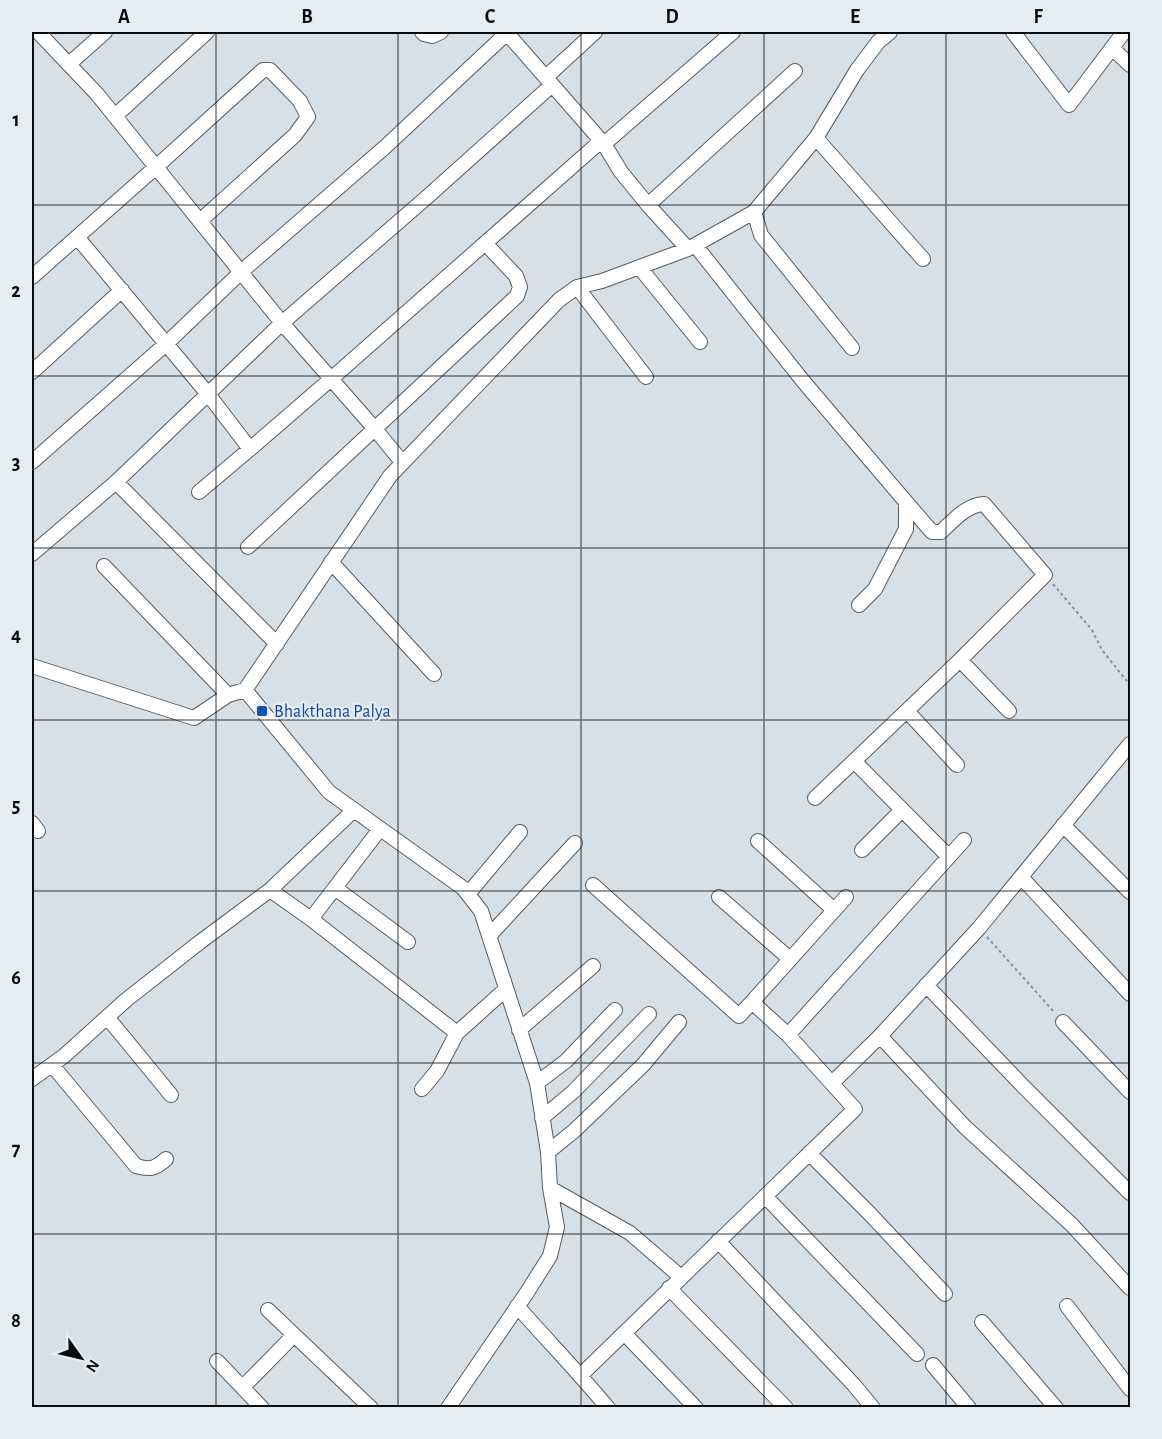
<svg xmlns="http://www.w3.org/2000/svg" width="1162" height="1439" viewBox="0 0 1162 1439" font-family="'Alegreya Sans',sans-serif">
<rect width="100%" height="100%" fill="#d8e0e7"/>
<g fill="none" stroke-linecap="round" stroke-linejoin="round">
<!-- street casing -->
<g stroke="#555c62" stroke-width="16">
<path id="street" d="M38,32L97,94L282,323L375,429L402,462
M422,32L424,34L432,36L441,32
M506,32L604,144L621,172L648,205L688,249
M1013,32L1069,105L1124,32
M1112,48L1130,65
M69,64L105,32
M546,77L595,32
M115,116L207,32
M816,138L923,259
M604,144L733,32
M648,205L795,71
M754,212L761,235L852,348
M77,237L208,394L250,449L331,379L601,141
M695,245L803,381L906,502V529L875,589L859,605
M640,268L700,342
M32,277L156,167L263,70H270L300,101L308,117L295,135L200,221
M577,287L646,377
M32,372L122,290
M32,462L166,344L241,272L384,148L507,33
M116,482L277,644
M199,492L250,449
M906,502L932,532H941C953,521 966,505 984,504L1045,575L960,660L854,761L949,857
M248,547L517,296L520,287L516,276L485,243
M32,554L116,482L282,323L426,198L552,85
M331,562L434,674
M104,566L228,695
M960,660L1009,711
M32,666L194,718L228,695L245,690
M907,711L957,765
M1130,744L979,928L880,1036L965,1127L1072,1225L1130,1288
M815,798L854,761
M32,823L38,831
M1063,825L1130,892
M758,841L834,910
M862,850L902,810
M1021,877L1130,994
M593,885L739,1016L752,1002
M335,888L408,942
M270,890L311,919L457,1033L506,989
M468,894L520,832
M719,897L790,959
M311,919L380,829
M489,936L575,843
M926,985L1021,1084L1130,1193
M107,1017L171,1095
M1063,1022L1130,1092
M519,1030L593,966
M788,1035L752,1002L846,897
M52,1065L136,1166C150,1170 155,1169 166,1159
M32,1079L64,1056L126,1000L200,942L270,890L354,810
M537,1083L566,1061L615,1010
M832,1083L880,1036
M422,1089L437,1071L457,1033
M542,1118L574,1091L649,1014
M548,1152L574,1131L643,1065L679,1022
M809,1153L870,1214L945,1294
M550,1188L630,1233L681,1277
M765,1196L917,1354
M718,1241L854,1385L873,1408
M669,1288L786,1408
M517,1306C547,1340 579,1373 608,1408
M1067,1306L1130,1389
M268,1310L371,1408
M982,1322L1056,1408
M624,1333L696,1408
M217,1361L262,1408
M933,1365L969,1408
M581,1375L855,1109L788,1035L964,840
M243,1387L294,1335
M448,1408L526,1294L550,1256L557,1227L550,1188L548,1152L537,1083L481,911L463,888L329,792L245,690L390,476L559,300L577,287L602,281L688,249L754,212L816,138L857,70L878,42L890,32"/>
</g>
<!-- path -->
<path stroke="#898f94" stroke-width="2" stroke-dasharray="3 3" stroke-linecap="butt" d="M1053,584L1092,630L1102,650L1130,685
M987,937L1055,1013"/>
<!-- street -->
<use href="#street" stroke="#fff" stroke-width="14"/>
</g>
<!-- grid -->
<path fill="none" stroke="#090c0e" stroke-width="1.5" stroke-opacity="0.55" d="M216,32V1408M398,32V1408M581,32V1408M764,32V1408M946,32V1408M32,205H1130M32,376H1130M32,548H1130M32,720H1130M32,891H1130M32,1063H1130M32,1234H1130"/>
<!-- markers -->
<rect fill="#1a4fb4" stroke="#e5edf4" stroke-width="2" x="256" y="705" width="12" height="12" rx="3"/>
<g text-anchor="middle" stroke-width="4.5" stroke-linejoin="round" paint-order="stroke">
<!-- transit labels -->
<g font-size="18" fill="#164399" stroke="#e5edf4" text-anchor="start">
<text x="274" y="717">Bhakthana Palya</text>
</g>
</g>
<!-- border -->
<rect width="1162" height="1439" fill="none" stroke="#e5edf4" stroke-width="66"/>
<!-- north arrow -->
<g transform="translate(81 1358) rotate(124)" stroke="#e5edf4" stroke-width="4.5" paint-order="stroke">
<path d="M0-4.5L10 22L0 15L-10 22Z" fill="#090c0e"/>
<text y="-9" font-size="16" font-weight="bold" text-anchor="middle" fill="#090c0e">N</text>
</g>
<rect x="33" y="33" width="1096" height="1373" fill="none" stroke="#090c0e" stroke-width="2"/>
<g font-size="20" text-anchor="middle" font-weight="bold" fill="#090c0e">
<text x="124" y="23">A</text>
<text x="307" y="23">B</text>
<text x="490" y="23">C</text>
<text x="672" y="23">D</text>
<text x="855" y="23">E</text>
<text x="1038" y="23">F</text>
<text x="16" y="126">1</text>
<text x="16" y="297">2</text>
<text x="16" y="469">3</text>
<text x="16" y="641">4</text>
<text x="16" y="812">5</text>
<text x="16" y="984">6</text>
<text x="16" y="1155">7</text>
<text x="16" y="1327">8</text>
</g>
</svg>
